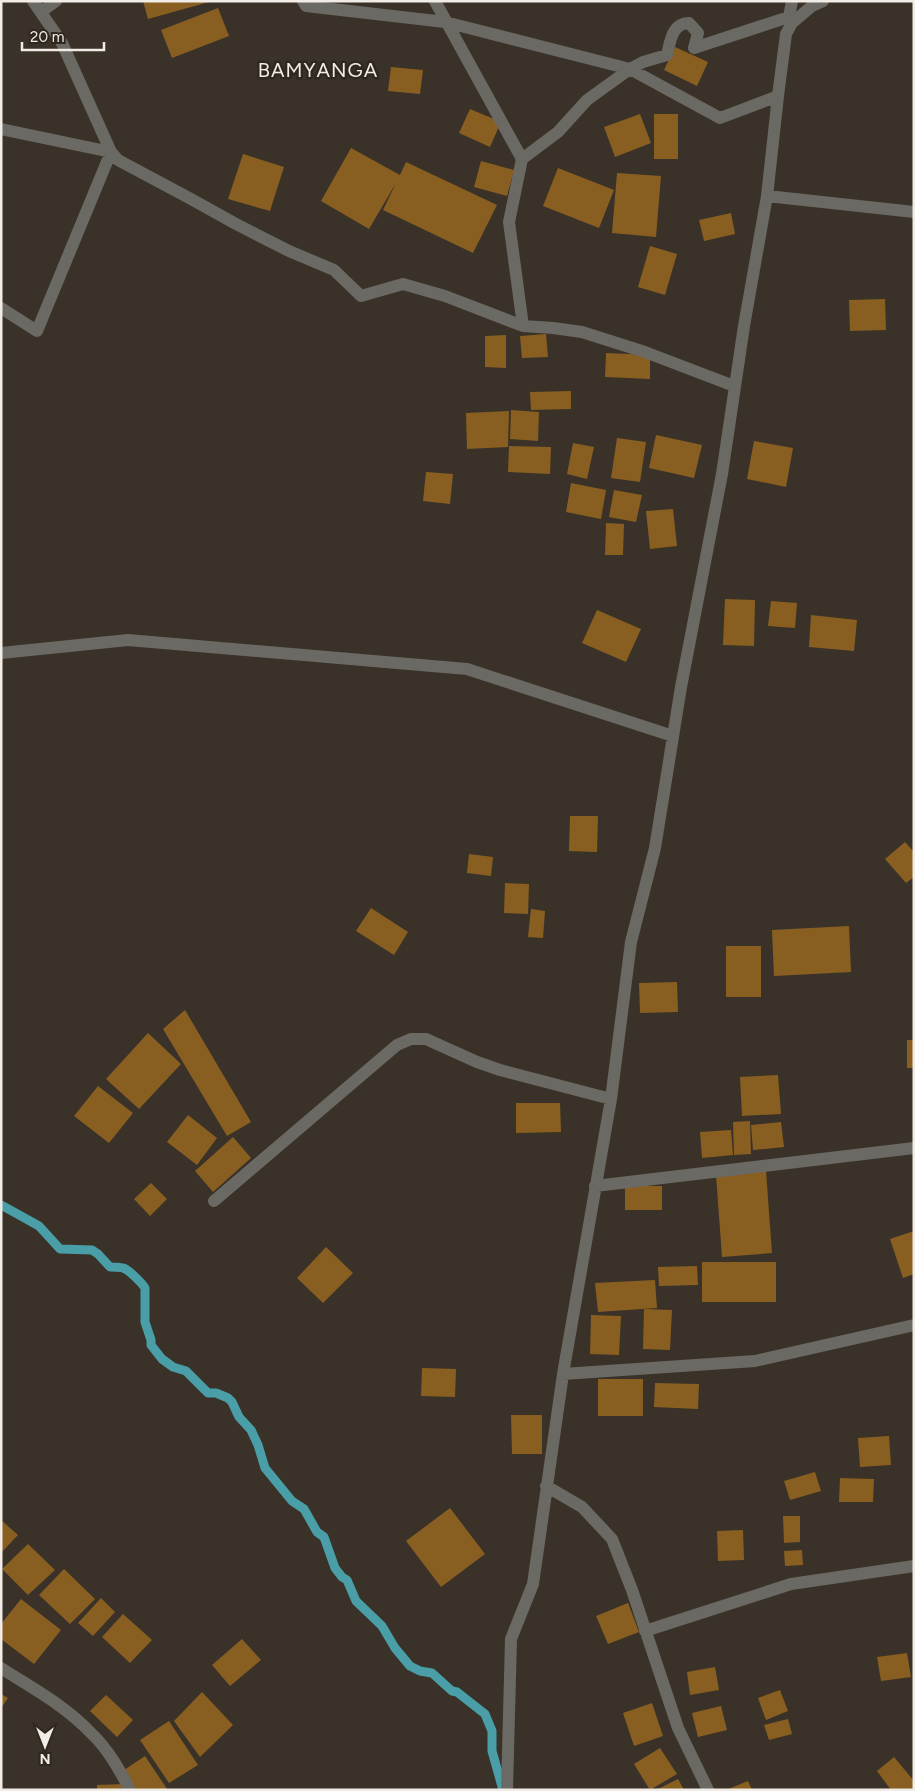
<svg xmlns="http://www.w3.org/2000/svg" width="915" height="1791" viewBox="0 0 915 1791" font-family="Figtree,sans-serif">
<rect width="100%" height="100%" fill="#3a3228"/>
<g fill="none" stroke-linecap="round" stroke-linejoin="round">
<!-- stream -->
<path stroke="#499ea8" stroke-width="9" d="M1,1205L39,1226L60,1249L92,1250L98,1254L110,1267C114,1267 119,1267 123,1268C128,1269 142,1283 145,1288V1322L151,1340V1345L162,1359L173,1367L186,1371L208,1393H216L228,1398L232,1402L239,1417L251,1430L258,1445L265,1468L292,1501L304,1509L317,1532L324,1537L335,1568L342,1577L347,1580L356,1601L382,1626L395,1648L410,1666L420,1671L432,1673L452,1691L457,1692L485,1714L492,1731V1751L503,1790"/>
</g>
<!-- building -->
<path fill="#885f21" d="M143,1H209V2L148,19Z
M218,8L229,36L172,58L161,30Z
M675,47L708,62L697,86L664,70Z
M391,67L423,70L420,94L388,91Z
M470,109L501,122L490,147L459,133Z
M640,114L651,143L615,157L604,127Z
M654,114H678V159H654Z
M351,148L400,175L406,162L497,205L473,253L383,210L396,183L369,229L321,201Z
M243,154L284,167L270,211L228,199Z
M481,161L514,170L507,196L474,187Z
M558,168L614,190L599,228L543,206Z
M617,173L661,176L656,237L612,233Z
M731,213L735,234L704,241L699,220Z
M650,246L677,254L665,295L638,287Z
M885,299L886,330L850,331L849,300Z
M546,334L548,357L522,358L520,336Z
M506,335V368L485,367V336Z
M606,353L650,355V379L605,377Z
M571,391V409L531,410L530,392Z
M511,410L539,412L538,441L510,439Z
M509,411L508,447L467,449L466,413Z
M656,435L702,445L694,478L649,468Z
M617,438L646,442L640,482L611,478Z
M754,441L793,448L786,487L747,479Z
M573,443L594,447L587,479L567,474Z
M509,446L551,447L550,474L508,472Z
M426,472L453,474L450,504L423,501Z
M571,483L606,490L601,519L566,512Z
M614,490L642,495L636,522L609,517Z
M673,509L677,546L650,549L646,511Z
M606,523L624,524L623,555H605Z
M725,599L755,600L754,646L723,645Z
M771,601L797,603L795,628L768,626Z
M597,610L641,629L626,662L582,643Z
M811,615L857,620L854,651L809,647Z
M570,816H598L597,852L569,851Z
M905,842L914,852V877L906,883L885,859Z
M469,854L493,857L491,876L467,873Z
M505,883L529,884L528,914L504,913Z
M371,908L408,932L394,955L356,931Z
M531,909L545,911L543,938L528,937Z
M849,926L851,972L774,976L772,930Z
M726,946H761V997H726Z
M677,982L678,1012L640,1013L639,983Z
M185,1010L251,1122L227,1136L163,1029Z
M148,1033L181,1064L139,1109L106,1079Z
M907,1040H914V1068H907Z
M778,1075L781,1114L742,1116L740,1077Z
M98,1086L133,1113L109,1143L74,1116Z
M516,1103H560L561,1132L516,1133Z
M188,1115L217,1138L197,1165L167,1142Z
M750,1121L751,1154L734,1155L733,1122Z
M781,1122L784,1147L753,1150L751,1125Z
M731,1130L733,1155L702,1158L700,1132Z
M233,1137L251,1158L213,1192L195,1171Z
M766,1171L772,1253L722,1257L716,1175Z
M151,1183L167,1199L150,1216L134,1199Z
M625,1186H662V1210H625Z
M914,1231V1274L903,1278L890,1239Z
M326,1247L353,1273L323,1303L297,1278Z
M702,1262H776V1302H702Z
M697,1266L698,1285L659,1286L658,1267Z
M655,1280L657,1308L598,1312L595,1283Z
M644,1309L672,1310L670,1350L643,1349Z
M591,1315L621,1316L619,1355L590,1354Z
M422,1368L456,1369L455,1397L421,1396Z
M598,1379H643V1416H598Z
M655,1383L699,1384L698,1409L654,1407Z
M511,1415H542V1454H512Z
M889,1436L891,1465L860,1467L858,1438Z
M815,1472L821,1491L790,1500L784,1481Z
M840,1478L874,1479L873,1502H839Z
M450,1508L485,1554L441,1587L406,1541Z
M783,1516H800V1542L784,1543Z
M1,1520L18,1535L1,1553Z
M743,1530L744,1560L718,1561L717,1531Z
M28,1544L55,1570L28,1595L2,1569Z
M802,1550L803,1565L785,1566L784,1551Z
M64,1569L95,1599L70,1624L39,1595Z
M101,1598L115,1612L93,1636L78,1623Z
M21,1599L61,1630L34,1664L1,1639V1624Z
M628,1603L639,1632L608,1644L596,1616Z
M123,1614L152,1640L130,1663L102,1637Z
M242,1639L261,1660L230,1686L212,1665Z
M907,1653L911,1677L881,1681L877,1657Z
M715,1667L719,1690L690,1695L687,1672Z
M780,1690L788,1711L766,1720L758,1698Z
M202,1692L233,1725L200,1757L174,1721Z
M1,1694L8,1698L1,1708Z
M106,1695L133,1720L117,1737L90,1711Z
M652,1703L663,1736L634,1746L623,1713Z
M721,1706L727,1730L698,1737L692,1713Z
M788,1719L792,1734L769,1740L764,1725Z
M169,1721L198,1765L169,1783L140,1740Z
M660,1748L677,1774L650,1790L634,1764Z
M145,1756L167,1789L166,1790H137L124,1770Z
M894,1757L914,1781V1790H891L877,1771Z
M678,1779L684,1790H656Z
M748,1781L752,1790H726Z
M125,1784V1790H97V1785Z"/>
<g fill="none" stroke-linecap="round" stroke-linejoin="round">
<!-- street -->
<path stroke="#6b6964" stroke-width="12" d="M33,1L62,43L111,152L118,160L191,199L236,224L289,251L334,270L361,296L403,284L445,296L523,326L553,328L582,332L645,352L734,386
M303,1L306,6L445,22L630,69L720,118L778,96
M435,1L522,159L509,222L523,326
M41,12L56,1
M1,129L111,152L37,331L1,308
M522,159L558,132L587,100L630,69L643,62L667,55C670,42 672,23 689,23L698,33L694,48L789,17L792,1
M767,196L914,212
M1,653L128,640L467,669L673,736
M595,1186L914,1148
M214,1201L397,1045L411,1039H426L477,1062L500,1070L611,1099
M563,1374L755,1361L914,1325
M546,1486L582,1507L612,1539L632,1590L678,1728L708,1790
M645,1631L791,1584L914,1566
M1,1668C32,1688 66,1706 91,1733C108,1749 119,1769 130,1790
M507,1790L511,1639L533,1584L563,1374L611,1099L631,942L655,848L681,687L722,474L744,326L767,196L778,96L786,34L792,23L812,6L823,1"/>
</g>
<g text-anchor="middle" stroke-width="5" stroke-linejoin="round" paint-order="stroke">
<!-- quarter labels -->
<g font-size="20" letter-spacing="1" fill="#f1ece6" stroke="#2f281e">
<text x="318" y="77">BAMYANGA</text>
</g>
</g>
<!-- border -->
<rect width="915" height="1791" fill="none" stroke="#f1ece6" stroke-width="5"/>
<!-- north arrow -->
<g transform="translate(45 1746) rotate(180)" stroke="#2f281e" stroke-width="4" paint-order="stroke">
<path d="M0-4L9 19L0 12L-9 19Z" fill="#f1ece6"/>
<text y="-8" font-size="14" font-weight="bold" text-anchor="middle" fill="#f1ece6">N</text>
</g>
<!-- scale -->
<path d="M22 42v8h82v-8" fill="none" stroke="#f1ece6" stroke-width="2.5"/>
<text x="30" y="42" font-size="15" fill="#f1ece6" stroke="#2f281e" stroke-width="4" paint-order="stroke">20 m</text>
</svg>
